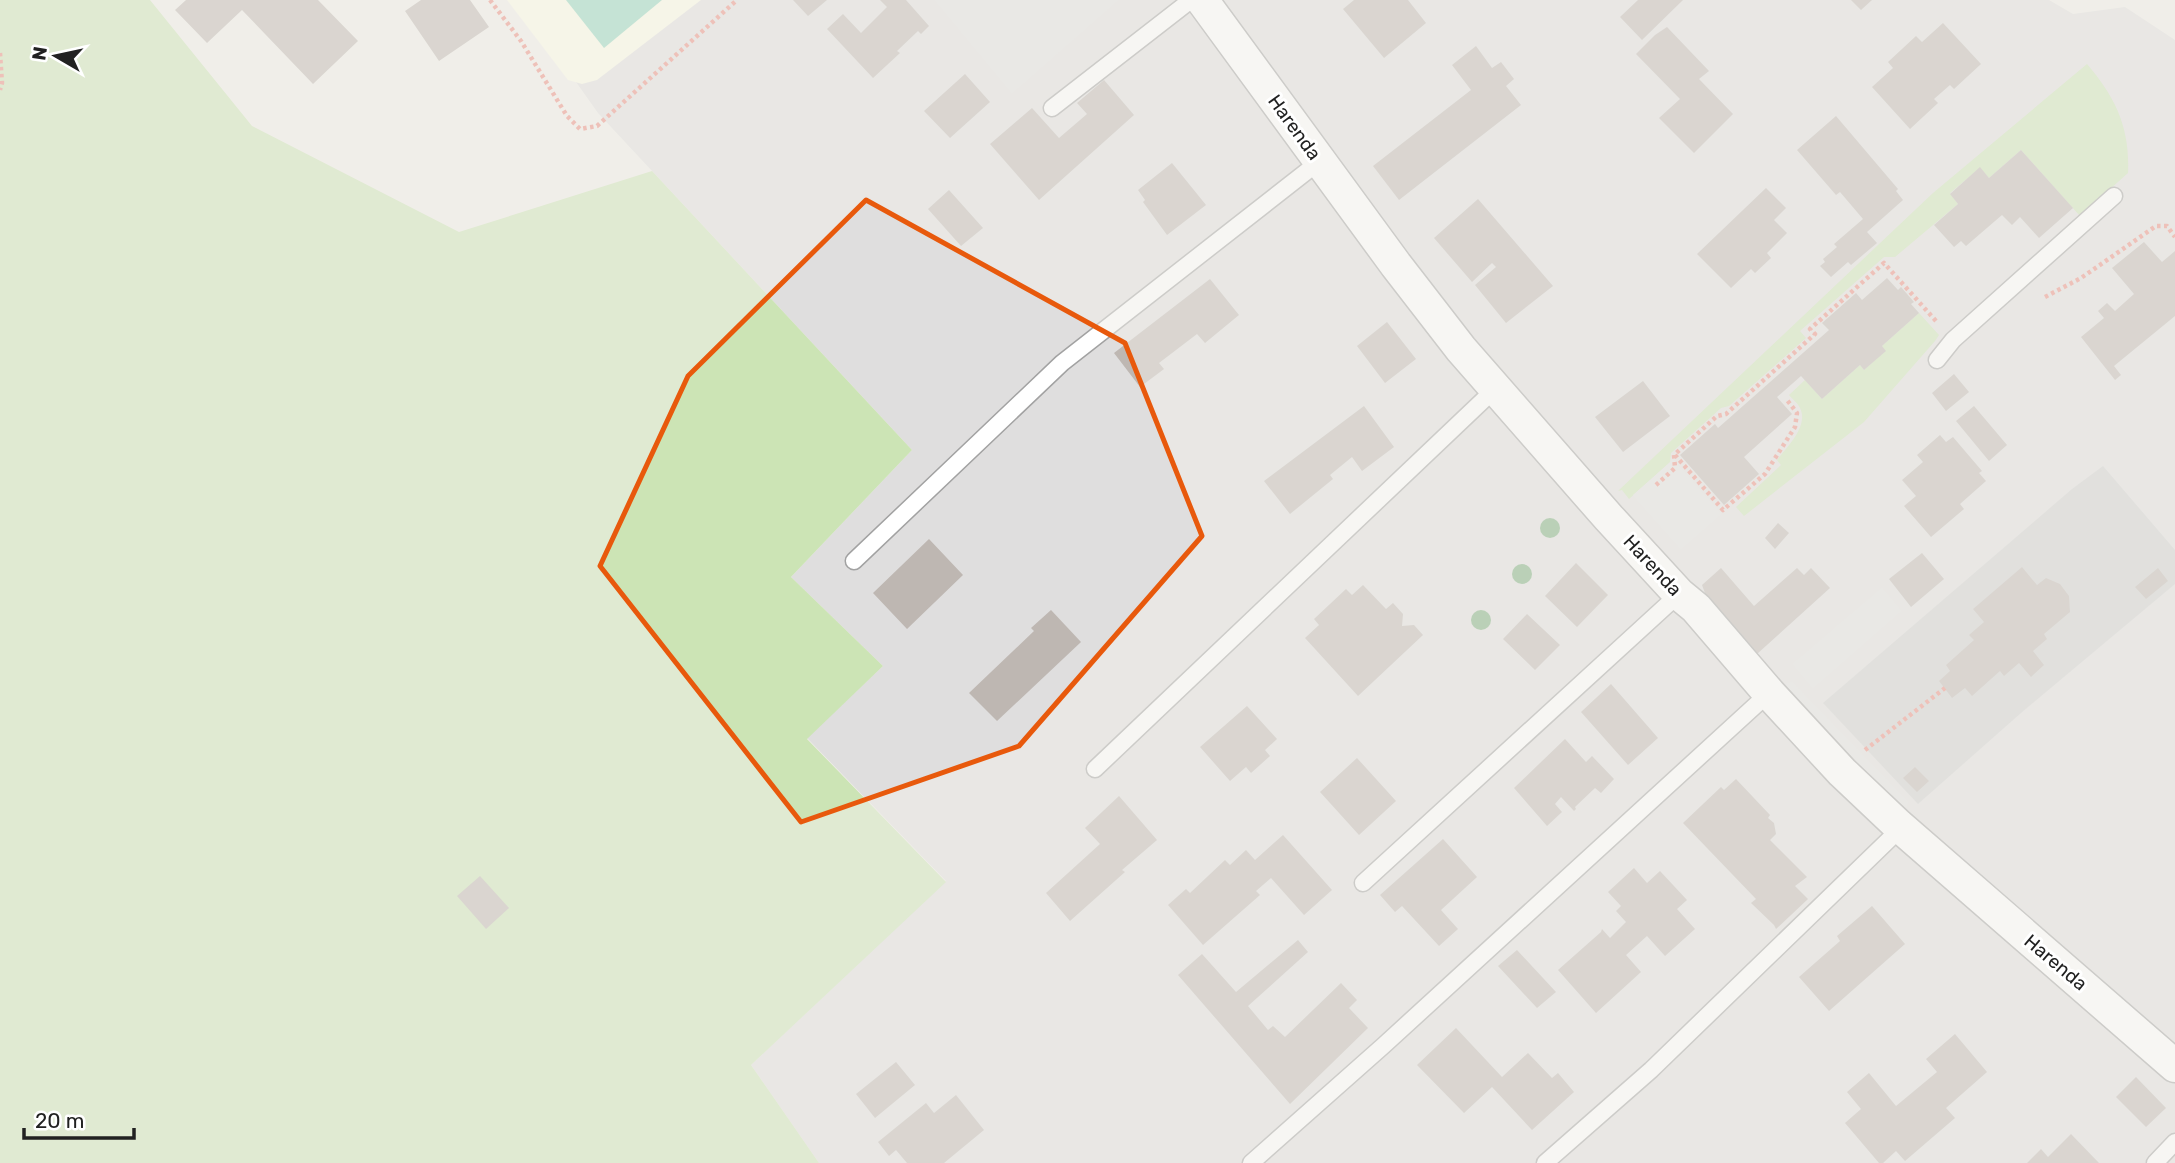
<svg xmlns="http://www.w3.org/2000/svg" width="2175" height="1163" viewBox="0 0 2175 1163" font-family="Rubik,sans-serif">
<rect width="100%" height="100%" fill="#f0eee9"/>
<!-- residential -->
<path fill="#dfdede" d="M518,0H2049L2073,14L2125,7L2175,40V1163H819L751,1065L946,881L807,738L883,666L791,577L912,450L598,113Z"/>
<!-- education -->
<path fill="#fcfce6" d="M507,0H701L597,80L582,84L568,80Z"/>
<!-- religious -->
<path fill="#cfcfcf" d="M2103,466L2175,550V584L2021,713L1918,804L1823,703L2072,489Z"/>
<!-- grass -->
<path fill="#cce4b5" d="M0,0H150L252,126L459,232L652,171L912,450L791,577L883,666L807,739L946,882L751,1065L819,1163H0Z
M2087,64C2116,98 2130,128 2128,173L2080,216L2021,150L1989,178L1980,168L1950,193L1958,204L1895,257H1884L1800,331L1806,338L1729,406L1721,408L1671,453L1670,462L1629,499L1622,490L1618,491L1933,193Z
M1919,313L1939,335L1935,341L1864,422L1744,516L1736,507L1781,465L1777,460C1787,447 1809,426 1800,408C1798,403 1792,399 1789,395L1805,380L1822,399L1860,365L1864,370L1885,351L1882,346Z"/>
<!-- pitch -->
<path fill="#90d6bc" d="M566,0H662L604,48Z"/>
<!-- parking -->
<path fill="#e1e1e1" d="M935,0H1118L1012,93Z
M1673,460L1721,514L1681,549L1633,495Z
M1882,588L1901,611L1813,688L1793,664Z
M1792,682L1908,802L1902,816L1777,687Z"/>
<!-- building -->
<path fill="#beb7b2" d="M186,0H318L358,41L313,84L242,10L207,43L175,10Z
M421,0H470L489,27L439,61L405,11Z
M793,0H827L808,16Z
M880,0H906L929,26L921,34L918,31L897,51L900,53L873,78L827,29L843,14L861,33L887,7Z
M1354,0H1408L1426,23L1384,58L1343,9Z
M1638,0H1683L1642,40L1620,17Z
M1851,0H1872L1861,10Z
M1943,23L1981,64L1954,89L1950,85L1934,99L1938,103L1910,129L1872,87L1893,68L1888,62L1916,36L1922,42Z
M1667,27L1709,71L1699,79L1733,114L1694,153L1659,118L1680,99L1636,54L1655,35Z
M1476,46L1492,68L1501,62L1514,79L1506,86L1521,105L1399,200L1373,166L1471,90L1452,65Z
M965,74L990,102L950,138L924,111Z
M1104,80L1134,115L1039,200L990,144L1032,108L1059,138L1087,114L1077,103Z
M1836,116L1898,189L1896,191L1903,200L1867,232L1877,243L1851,265L1848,262L1831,277L1820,266L1825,262L1823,259L1837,247L1834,244L1863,219L1840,192L1836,195L1797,150Z
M2021,150L2073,208L2039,238L2020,217L2012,225L2002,215L1966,246L1961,241L1954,247L1934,225L1958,204L1950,194L1980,167L1989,178Z
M1172,163L1206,205L1167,235L1143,202L1145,200L1138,190Z
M1766,188L1786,208L1774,220L1787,233L1767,253L1771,258L1755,273L1751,269L1731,288L1697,254Z
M949,190L983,228L961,246L928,209Z
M1478,199L1553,286L1506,323L1475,285L1496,267L1492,263L1472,282L1434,238Z
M2144,242L2162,262L2175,251V316L2114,366L2121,375L2115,380L2081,337L2104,318L2098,311L2107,303L2115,311L2134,294L2112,268Z
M1887,278L1898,290L1901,287L1914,302L1911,304L1919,313L1882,346L1886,351L1864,370L1860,365L1822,399L1801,376L1777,397L1792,414L1744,457L1759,474L1724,505L1680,455L1715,424L1718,428L1829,330L1822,323L1856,293L1862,300Z
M1210,279L1239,315L1205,343L1197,334L1159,363L1164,369L1140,387L1114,353Z
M1387,322L1416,359L1385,383L1357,346Z
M1954,374L1969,392L1946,411L1932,393Z
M1643,381L1670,416L1623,452L1595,417Z
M1364,406L1394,447L1362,471L1352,457L1330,475L1333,479L1290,514L1264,481Z
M1974,406L2007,445L1989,461L1956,421Z
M1940,435L1946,442L1953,437L1982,471L1979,473L1986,481L1960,504L1964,509L1931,537L1904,506L1916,496L1902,480L1923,462L1917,455Z
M1778,523L1789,533L1775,549L1765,538Z
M929,539L963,575L907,629L873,593Z
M1922,553L1944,579L1911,607L1889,579Z
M1576,563L1608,595L1577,627L1545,596Z
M2022,567L2037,585L2046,578L2060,584L2069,596L2070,612L2044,634L2047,639L2033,651L2044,665L2031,677L2019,663L2004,676L2000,671L1972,696L1965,688L1952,698L1939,681L1950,671L1946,665L1974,640L1969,635L1984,622L1973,609Z
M1721,568L1754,606L1797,568L1804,575L1811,568L1830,588L1757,654L1706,596L1702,585Z
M2158,568L2168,581L2146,599L2135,587Z
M1363,585L1386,609L1393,603L1403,614L1402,626L1414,625L1423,635L1358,696L1305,638L1319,625L1314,619L1346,589L1352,595Z
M1051,610L1081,642L997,721L969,693L1034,631L1031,628Z
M1527,614L1560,645L1535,670L1503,639Z
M1611,684L1658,738L1628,765L1581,712Z
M1247,706L1277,739L1265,750L1270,756L1251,773L1246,767L1230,781L1200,747Z
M1565,739L1586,762L1592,756L1614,779L1601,793L1595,788L1575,807L1576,809L1574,811L1561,797L1555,804L1562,812L1547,826L1514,788Z
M1357,758L1396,801L1359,835L1320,792Z
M1915,767L1929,781L1917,792L1903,778Z
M1736,779L1770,815L1768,818L1774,823L1776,834L1770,840L1807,877L1795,886L1808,899L1776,929L1774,925L1751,903L1756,899L1683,823L1721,787L1724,790Z
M1119,796L1157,840L1122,870L1125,872L1070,921L1046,893L1100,844L1085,828Z
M1283,835L1332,890L1304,915L1271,878L1256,891L1260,895L1203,945L1168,905L1186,889L1190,893L1225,860L1230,865L1246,850L1255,860Z
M1443,839L1477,877L1441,910L1458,929L1439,946L1402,906L1395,912L1380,895Z
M1634,868L1647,883L1660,871L1687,900L1677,909L1695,929L1665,956L1647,936L1626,955L1641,972L1596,1013L1558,970L1601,932L1602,929L1610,938L1626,922L1616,911L1621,906L1608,892Z
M480,876L509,908L486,929L457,896Z
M1872,906L1905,944L1829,1011L1799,977L1840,941L1837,936Z
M1298,940L1308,952L1248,1006L1268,1030L1273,1026L1285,1037L1341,983L1357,1000L1349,1008L1368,1028L1290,1104L1178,975L1202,954L1236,992Z
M1517,950L1556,992L1537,1008L1498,966Z
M1456,1028L1502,1077L1528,1053L1552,1078L1558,1073L1574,1092L1532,1130L1492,1087L1464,1113L1417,1065Z
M1955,1034L1987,1072L1946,1108L1955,1118L1905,1161L1896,1151L1883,1163H1879L1845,1123L1861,1109L1847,1092L1869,1073L1896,1106L1937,1072L1926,1059Z
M896,1062L915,1085L875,1118L856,1094Z
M2136,1077L2166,1108L2146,1127L2116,1097Z
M956,1095L984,1130L944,1163H907L896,1150L889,1156L878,1142L926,1103L934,1113Z
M2071,1134L2099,1163H2027L2041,1149L2048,1157Z"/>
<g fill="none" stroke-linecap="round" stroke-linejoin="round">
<!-- lane casing -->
<g stroke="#a2a2a2" stroke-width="19">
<path id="lane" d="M1052,108L1191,0
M1937,360L1953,340L2114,196
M854,561L1062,363L1320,161
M1095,769L1495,389
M1363,883L1679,594
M1251,1163L1383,1046L1769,693
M1545,1163L1651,1070L1901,828
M2155,1163L2175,1142"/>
</g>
<!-- street casing -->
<g stroke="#a2a2a2" stroke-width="35">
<path id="street" d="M1202,0L1396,265L1461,349L1609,518L1679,594L1696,608L1769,693L1842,772L1898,825L2175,1066"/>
</g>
<!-- path -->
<path stroke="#ec8b7f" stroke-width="4.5" stroke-dasharray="3.5 3.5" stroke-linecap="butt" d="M490,0L521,41L567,116L580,129L597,126L737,0
M0,53L2,83L0,90
M2045,297L2081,278L2156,226H2167L2175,237
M1675,455L1723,510L1765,474L1795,427L1797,413L1787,400
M1656,485L1675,468L1674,455L1717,416L1726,414L1815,334L1810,329L1884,263L1936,321
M1865,750L1945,688"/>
<!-- lane -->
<use href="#lane" stroke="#fff" stroke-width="16"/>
<!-- street -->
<use href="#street" stroke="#fff" stroke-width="32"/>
</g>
<!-- trees -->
<g fill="#79ac7b">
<circle cx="1550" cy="528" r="10"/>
<circle cx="1522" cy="574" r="10"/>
<circle cx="1481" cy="620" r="10"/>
</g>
<!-- marked area -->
<path d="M0 0H2175V1163H0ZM866,200L1125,343L1202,536L1019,746L801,822L600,566L688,376Z" fill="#f0eee9" fill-opacity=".55" fill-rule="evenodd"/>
<path fill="none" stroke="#e8590c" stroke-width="5" stroke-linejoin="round" d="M866,200L1125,343L1202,536L1019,746L801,822L600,566L688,376Z"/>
<g text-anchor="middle" stroke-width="6" stroke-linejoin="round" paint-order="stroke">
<!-- street labels -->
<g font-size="19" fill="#212121" stroke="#fff">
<text transform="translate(1295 127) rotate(54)" y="7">Harenda</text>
<text transform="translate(1653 565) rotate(47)" y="7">Harenda</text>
<text transform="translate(2056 962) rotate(40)" y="7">Harenda</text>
</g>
</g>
<!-- north arrow -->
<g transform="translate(56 56) rotate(279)" stroke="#ffffff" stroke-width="5" paint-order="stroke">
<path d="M0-5L12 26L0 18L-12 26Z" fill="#212121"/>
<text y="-10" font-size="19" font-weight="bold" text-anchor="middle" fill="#212121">N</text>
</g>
<!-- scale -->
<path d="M24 1128v10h110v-10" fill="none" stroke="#212121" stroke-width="3.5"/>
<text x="35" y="1128" font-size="21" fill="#212121" stroke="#ffffff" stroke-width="5" paint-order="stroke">20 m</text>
</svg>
